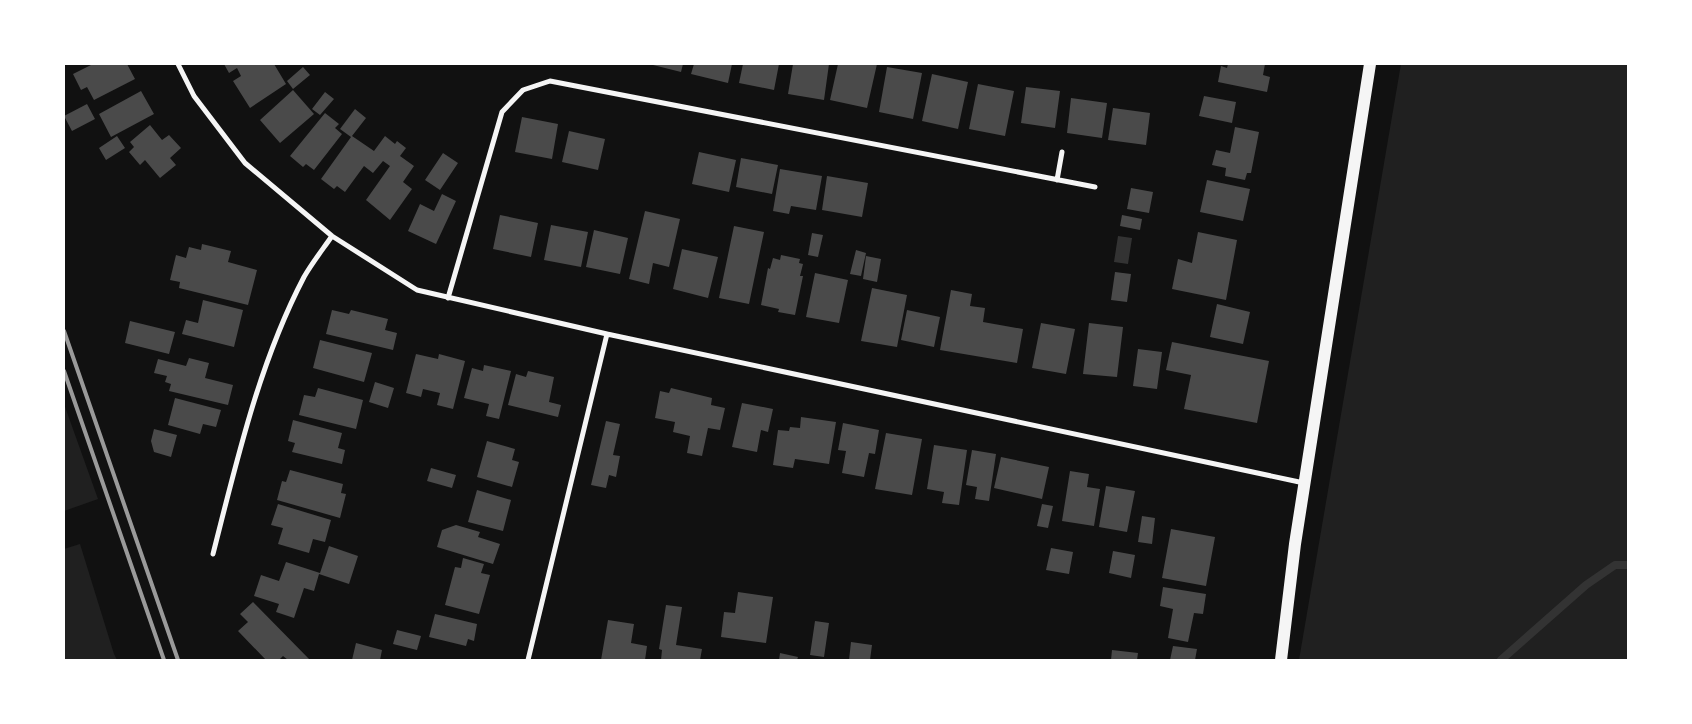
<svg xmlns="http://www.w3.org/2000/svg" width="1692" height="724" viewBox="0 0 1692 724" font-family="Poppins,sans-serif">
<rect width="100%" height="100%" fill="#111"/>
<!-- green -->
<path fill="#202020" d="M1401,64H1628V660H1299Z
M64,404L98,499L64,511Z
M80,544L114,654L117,660H64V549Z"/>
<!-- water -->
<path fill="#333" d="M1118,236L1132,238L1128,264L1114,262Z"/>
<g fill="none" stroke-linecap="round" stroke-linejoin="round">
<!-- stream -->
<path stroke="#333" stroke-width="8" d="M1501,660L1586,585L1615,565H1628"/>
</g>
<!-- building -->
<path fill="#4a4a4a" d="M93,64H127L135,79L94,100L87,87L81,90L73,74Z
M224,64H274L286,84L250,108L233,81L241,76L237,68L229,73Z
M649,64H683L681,72Z
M694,64H732L728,83L691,74Z
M743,64H779L774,90L739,83Z
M793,64H829L824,100L788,94Z
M838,64H877L867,108L830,100Z
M1228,64H1265L1263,75L1270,77L1267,92L1218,82L1221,66L1227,68Z
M303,67L310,75L293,89L287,81Z
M887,67L922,73L913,119L879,112Z
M932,74L968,82L958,129L922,121Z
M978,84L1014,91L1005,136L969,129Z
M1026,87L1060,91L1055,128L1021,123Z
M293,90L314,114L280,143L260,120Z
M141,91L154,114L111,137L99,114Z
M325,92L334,99L320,115L312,109Z
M1204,96L1236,102L1232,123L1199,116Z
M1071,98L1107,103L1102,138L1067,133Z
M87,104L95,119L72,131L64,116Z
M1113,108L1150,113L1146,145L1108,140Z
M355,109L366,118L352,136L374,151L385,136L395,144L397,141L406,148L400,156L414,166L403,182L412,189L390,220L366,200L390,166L383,161L373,173L364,166L345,192L337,186L334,189L321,179L351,137L340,129Z
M325,113L339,124L335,128L342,134L314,170L306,164L303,167L290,156Z
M522,117L558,124L552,159L515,152Z
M150,125L162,140L169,135L181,148L170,158L176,165L160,178L145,160L140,165L129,152L134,147L130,142Z
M1235,127L1259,132L1251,173H1247L1245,180L1225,176L1226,168L1212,165L1216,150L1230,153Z
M569,131L605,139L598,170L562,162Z
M117,136L125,148L106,160L99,148Z
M699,152L736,160L729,192L692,184Z
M443,153L458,163L440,190L425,180Z
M741,158L778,165L772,194L736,187Z
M780,169L822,176L816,210L791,206L789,214L773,211Z
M827,176L868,183L862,217L822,210Z
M1207,180L1250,189L1243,221L1200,212Z
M1131,188L1153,192L1149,213L1127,209Z
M442,194L456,201L436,244L408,231L420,204L434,211Z
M645,211L680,219L669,267L653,263L649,284L629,279Z
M500,215L538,223L531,257L493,249Z
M1122,215L1142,219L1140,230L1120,226Z
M551,225L588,232L581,267L544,260Z
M734,226L764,232L749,304L719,298Z
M594,230L628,238L620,274L586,267Z
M1198,232L1237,240L1226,300L1172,289L1178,259L1192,263Z
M812,233L823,235L818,257L808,255Z
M202,244L231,251L228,262L257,270L248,305L179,288L180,282L170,280L176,255L186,258L189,247L201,250Z
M682,249L718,257L708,298L673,289Z
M856,250L866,253L861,276L850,274Z
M781,255L800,259L799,263L803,264L800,276H803L795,315L778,312L779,309L761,305L768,268L770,269L773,258L780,260Z
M866,256L881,259L877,282L863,279Z
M1115,272L1131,274L1127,302L1111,300Z
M815,273L848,280L839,323L806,317Z
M872,288L907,295L897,347L861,341Z
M951,290L972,294L970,306L985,308L983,322L1023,329L1017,363L940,350Z
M203,300L243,310L234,347L182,334L186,320L198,323Z
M1217,304L1250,312L1243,344L1210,337Z
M332,310L349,314L351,310L388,319L385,330L397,333L393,350L326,334Z
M907,310L940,317L934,347L901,340Z
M130,321L175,332L169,354L125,343Z
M1041,323L1075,329L1066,374L1032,368Z
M1089,323L1123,327L1117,377L1083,374Z
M320,340L372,353L364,382L313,368Z
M1172,342L1269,361L1257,423L1184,409L1191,375L1166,370Z
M1138,349L1162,352L1157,389L1133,386Z
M416,354L438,359L439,354L465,361L453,409L437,405L440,393L423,389L421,397L406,393Z
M189,358L209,363L205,378L233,385L228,405L169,391L171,384L165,382L167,376L154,373L158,359L186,366Z
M484,365L511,371L499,419L486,416L489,404L464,398L472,368L483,371Z
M528,371L554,377L549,402L561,405L558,417L508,405L516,374L526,377Z
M375,382L394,388L388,408L369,402Z
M318,388L363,400L356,429L299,415L304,395L315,397Z
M671,388L712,398L711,405L725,408L720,430L708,428L702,456L687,453L690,436L673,432L675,422L655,418L660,391L669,393Z
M175,398L221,410L216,427L203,424L200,434L168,425Z
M742,403L773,409L768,432L761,430L757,452L732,447Z
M801,417L836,422L829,464L795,459L793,468L773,465L778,430L789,431L790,427L800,428Z
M293,420L342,433L338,448L345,450L342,464L292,452L295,443L288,441Z
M606,421L620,424L613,455L620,456L616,477L609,475L606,488L591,485Z
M843,423L879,430L875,454L869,453L864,477L842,473L846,451L838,450Z
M154,429L177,435L171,457L154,452L151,441Z
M886,433L922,439L912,495L875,489Z
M487,441L515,449L512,460L519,462L512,487L477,477Z
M934,445L967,450L959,505L942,503L944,492L927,489Z
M972,450L996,454L989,501L975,499L977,487L966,485Z
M1001,457L1049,467L1042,499L994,488Z
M431,468L456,475L452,488L427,481Z
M290,470L343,484L341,493L346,494L340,518L277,500L282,481L286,482Z
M1070,471L1089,474L1087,487L1100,489L1094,526L1062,521Z
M1106,486L1135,491L1127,532L1099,527Z
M477,490L511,500L503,531L468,522Z
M278,504L331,520L325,542L313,539L309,553L278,544L283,528L271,525Z
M1042,504L1053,506L1048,528L1037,526Z
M1142,516L1155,518L1152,544L1138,542Z
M456,525L480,532L478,537L500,544L493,564L437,547L442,530Z
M1171,529L1215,537L1206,586L1162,578Z
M329,546L358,556L349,584L319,574L314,591L304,588L294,618L276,612L279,604L254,596L261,575L279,581L286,562L320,573Z
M1051,548L1073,552L1069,574L1046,570Z
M1113,551L1135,555L1131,578L1109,573Z
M463,558L484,564L481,573L490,575L479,614L445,605L455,567L461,568Z
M1163,587L1206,594L1203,614L1194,613L1188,642L1168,638L1173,609L1160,606Z
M738,592L773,597L766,643L721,637L724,612L735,613Z
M253,602L310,660H288L283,656L279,660H266L238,631L248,622L240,614Z
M666,605L682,607L676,645L702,649L700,660H661L662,650L659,649Z
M435,614L477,624L474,641L468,639L466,646L429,637Z
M608,620L634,624L631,643L647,646L645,660H601Z
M815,621L829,623L824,657L810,655Z
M397,630L421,636L417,650L393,644Z
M851,642L872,645L870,660H849Z
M356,643L382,650L380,660H352Z
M1173,646L1197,649L1195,660H1170Z
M1112,650L1138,653L1137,660H1111Z
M780,653L798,657L797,660H779Z"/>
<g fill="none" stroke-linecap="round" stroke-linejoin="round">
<!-- minor -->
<path stroke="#f5f5f5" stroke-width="5" d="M178,64L194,96L245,163L332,236L417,290L607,334L1304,483
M1057,180L1062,152
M448,298L502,112L523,90L550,81L1095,187
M213,554C237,460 259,363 304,277C312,263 323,249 332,236
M528,660L607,334"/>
<!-- primary -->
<path stroke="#f5f5f5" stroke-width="12" d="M1281,660L1295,544L1370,64"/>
<!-- rail -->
<path stroke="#9a9a9a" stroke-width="4" d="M64,331L178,660
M64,371L164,660"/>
</g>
<!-- border -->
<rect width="1692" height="724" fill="none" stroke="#ffffff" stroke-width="130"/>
</svg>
